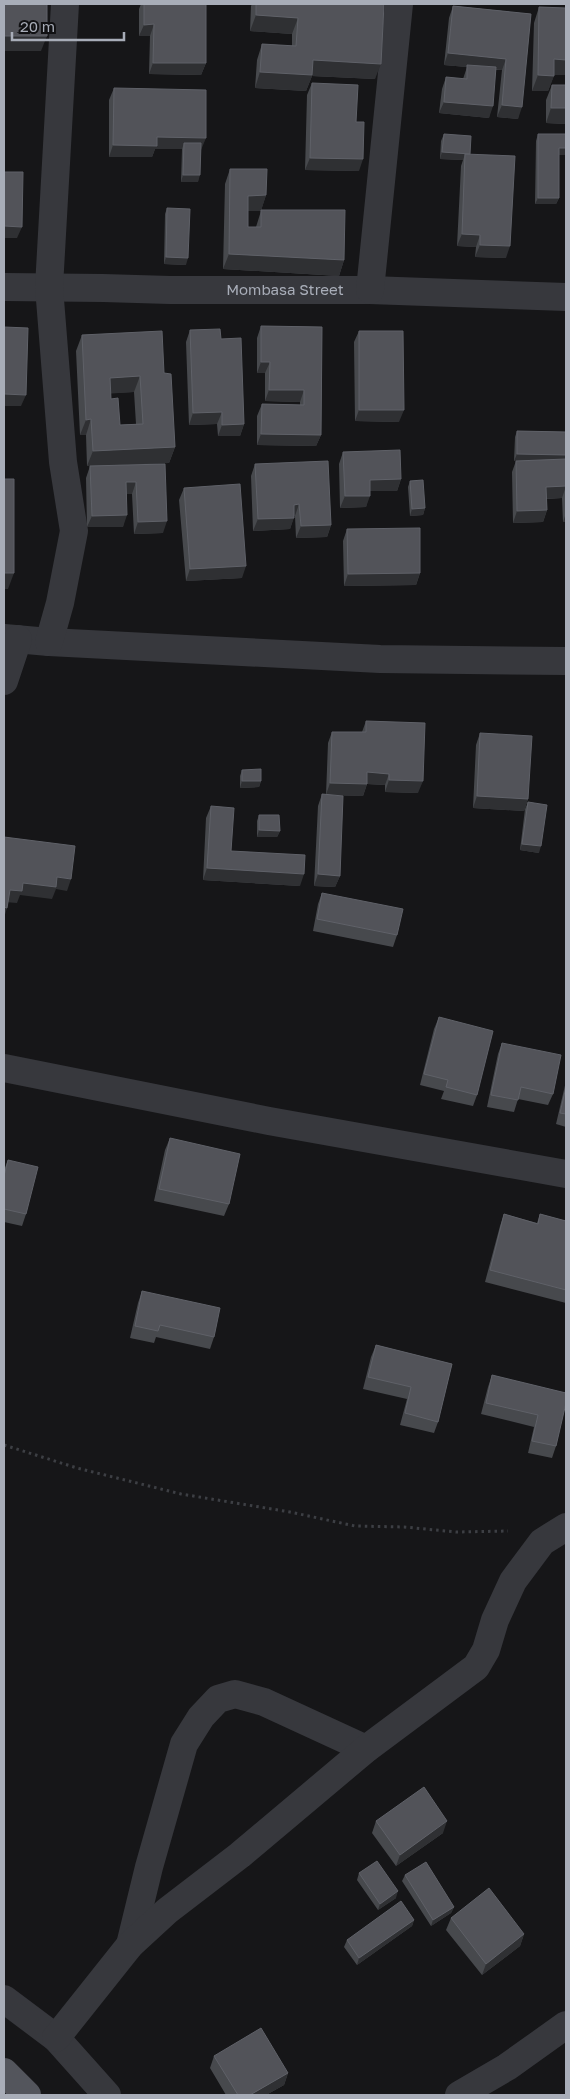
<svg xmlns="http://www.w3.org/2000/svg" width="570" height="2099" viewBox="0 0 570 2099" font-family="'Golos Text',sans-serif">
<rect width="100%" height="100%" fill="#161618"/>
<g fill="none" stroke-linecap="round" stroke-linejoin="round">
<!-- path -->
<path stroke="#3d3f44" stroke-width="3" stroke-dasharray="2.5 4" stroke-linecap="butt" d="M4,1445L77,1468L181,1494L290,1512L355,1526L404,1527L456,1532L508,1531"/>
<!-- minor -->
<g stroke="#37383d" stroke-width="28">
<path id="s1" d="M4,287L103,288L170,290H370L566,297"/>
<path d="M370,290L399,4"/>
<path d="M4,638L49,642L380,659L566,661"/>
<path d="M49,642L60,603L74,531L63,462L49,287L65,4"/>
<path d="M4,681L18,639"/>
<path d="M4,1068L269,1121L566,1174"/>
<path d="M130,1945L149,1867L184,1744L201,1717L218,1699L235,1694L264,1702L366,1749"/>
<path d="M4,1999L56,2038L107,2095"/>
<path d="M56,2038L130,1945L167,1911L240,1855L366,1749L476,1667L486,1650L495,1620L513,1581L542,1542L566,1527"/>
<path d="M459,2095L507,2067L566,2025"/>
</g>
<!-- primary -->
<path stroke="#53555c" stroke-width="28" d="M4,2072L27,2095"/>
</g>
<!-- wall -->
<path fill="#47494d" fill-rule="evenodd" d="M141,4H206V63L201,75L149,74L150,36H139V9Z
M252,4H384L375,79L312,76L306,91L255,88L257,60L262,44L292,46V34L250,31L251,6Z
M453,6L531,14L518,119L497,117L502,70H496L489,118L439,113L442,89L446,77L463,79L467,67L444,65L449,18Z
M539,7L566,8V7V75H554L548,91H532L534,23Z
M312,83L356,122L359,171L305,170L307,95Z
M552,85H566V124L546,123V100Z
M114,88L201,150L198,182H181L182,149H155L152,157H109V100Z
M444,134L470,154L506,258L475,257L476,247L457,246L461,166L463,160L440,159L441,141Z
M538,134L559,155V198L556,204H535L536,141Z
M230,169L266,195L261,210L344,260L339,276L223,269L225,184ZM248,211H261L256,227H248Z
M167,208L186,265L164,264L165,214Z
M261,326L322,327L321,435L316,446L257,445V416L262,404L300,405V402L265,401V373H257V338Z
M190,330L221,339L244,424L240,436H218L217,424L189,425L186,342Z
M359,331L399,422L355,421L354,342Z
M82,335L164,373L175,447L169,463L87,466L86,435H80L76,351ZM134,392L136,424L120,425L111,399V393Z
M517,431L566,432V522H563L562,498L547,499V510L543,522L513,523L512,472L516,461H514L515,437Z
M343,452L401,479L397,491H370L366,507L340,508L339,464Z
M165,464L163,533L134,534L132,494H127L123,527H87L86,478L90,466Z
M255,464L331,525L327,537L296,538L295,516H294L290,529L253,531L251,476Z
M410,481L425,508L423,515L410,516L408,487Z
M184,488L242,578L186,581L179,500Z
M347,529L420,573L416,585L344,586L343,541Z
M366,721L418,793L385,792V785L367,784L363,796L331,795L340,876L335,887L314,886L318,806L322,794L326,795L328,743L332,732H362Z
M480,733L528,799L524,811L473,808L476,745Z
M566,753V804L565,757Z
M242,770L261,781L259,787L240,788V776Z
M528,802L539,853L520,850L525,809Z
M211,806L231,851L300,886L203,880L206,818Z
M259,815L280,831L277,837H257V821Z
M322,893L397,935L393,947L313,931L318,904Z
M439,1017L477,1095L473,1106L441,1099L444,1091L420,1085L434,1029Z
M502,1043L553,1094L548,1105L518,1099L514,1112L487,1107L498,1054Z
M566,1081V1127L556,1124Z
M170,1138L229,1204L224,1216L154,1201L165,1150Z
M8,1160L26,1214L22,1226L4,1222V1170Z
M504,1214L537,1223L540,1214L566,1221V1303L485,1282L500,1226Z
M142,1291L214,1337L210,1349L156,1337L154,1343L130,1338L138,1303Z
M376,1345L452,1364L438,1422L434,1433L400,1425L407,1399L363,1389L371,1357Z
M492,1375L566,1393L556,1446L552,1458L528,1453L534,1427L481,1414L488,1387Z
M376,1821L443,1833L396,1866L372,1833Z
M359,1873L396,1898L378,1910L357,1880Z
M405,1875L454,1907L451,1913L431,1926L402,1881Z
M451,1918L524,1934L520,1946L482,1975L446,1930Z
M414,1920L412,1926L357,1965L344,1947L347,1940Z
M214,2056L288,2073L284,2085L266,2095H226L210,2068Z"/>
<!-- shaded-wall -->
<path fill="#2f3033" d="M256,15L298,18L292,34L250,31Z
M154,24L150,36H139L144,25Z
M4,36H47L41,51H4Z
M448,53L506,59L502,70L467,67V65V67L444,65Z
M554,59L566,60V75H548Z
M313,60L381,64L375,79L312,76L306,91L255,88L260,72Z
M153,63H206L201,75L149,74Z
M538,75L554,76L548,91H532Z
M444,102L493,106L489,118L439,113Z
M502,105L522,107L518,119L497,117Z
M551,108H566V124L546,123Z
M157,137L206,138L201,150L184,143L182,149H155L152,157H109L113,145Z
M559,148H566V155H557Z
M442,152L470,154H465L463,160L440,159Z
M310,158L363,159L359,171L305,170Z
M183,175H200L198,182H181Z
M266,195L261,211H242L248,196Z
M538,198H559L556,204H535Z
M4,226L22,227L17,238H4Z
M462,234L480,235L476,247L457,246Z
M480,245L510,246L506,258L475,257Z
M229,254L344,260L339,276L223,269Z
M166,257L188,258L186,265L164,264Z
M261,362H270L265,373H257Z
M140,376L134,392L104,394L110,378Z
M269,390H304L300,402L265,401Z
M4,394L26,395L21,406H4Z
M359,410H404L399,422L355,421Z
M222,412L217,424L189,425L193,413Z
M91,419L86,435H80L86,420Z
M244,424L240,436H218L222,425Z
M261,434L321,435L316,446L257,445Z
M175,447L169,463L87,466L93,451Z
M517,454L566,455V462L514,461Z
M401,479L397,491H365L370,480Z
M126,482H136L132,494H122Z
M566,486L562,498L542,499L546,487Z
M345,496H370L366,507L340,508Z
M299,504L295,516L289,517L294,505Z
M425,508L423,515L410,516L412,509Z
M547,510L543,522L513,523L517,511Z
M566,513V522H563Z
M127,515L123,527H87L92,516Z
M294,518L290,529L253,531L258,519Z
M167,521L163,533L134,534L138,522Z
M331,525L327,537L296,538L301,526Z
M246,566L242,578L186,581L190,569Z
M4,573H14L8,589H4Z
M420,573L416,585L344,586L348,574Z
M367,772L389,774L385,785L367,784L363,796L326,795L330,783Z
M389,780L423,781L418,793L385,792Z
M242,781H261L259,787L240,788Z
M477,796L528,799L524,811L473,808Z
M259,830L280,831L277,837H257Z
M522,844L541,846L539,853L520,850Z
M207,868L304,874L300,886L203,880Z
M318,874L340,876L335,887L314,886Z
M57,877L71,879L67,891L56,889L52,899L20,895L17,903L5,902L10,890L23,883Z
M4,907L7,908L4,918Z
M447,1821L443,1833L396,1866L400,1855Z
M398,1891L396,1898L378,1910L380,1904Z
M454,1907L451,1913L431,1926L433,1920Z
M414,1920L412,1926L357,1965L359,1958Z
M524,1934L520,1946L482,1975L486,1964Z
M288,2073L284,2085L266,2095H250Z"/>
<!-- building -->
<path fill="#525359" stroke="#5f6168" fill-rule="evenodd" d="M4,4H47V36H4Z
M144,4H206V63H153L154,24L144,25Z
M256,4H384L381,64L313,60L312,75L260,72L262,44L296,46L298,18L256,15Z
M453,6L531,14L522,107L502,105L506,59L448,53Z
M539,7L566,8V60L554,59V76L538,75Z
M467,65L496,67L493,106L444,102L446,77L467,79Z
M312,83L358,85L356,122H364L363,159L310,158Z
M552,85H566V108H551Z
M114,88L206,90V138L157,137V146L113,145Z
M444,134L471,136L470,154L442,152Z
M538,134H566V148H559V198H538Z
M184,143H201L200,175H183Z
M465,154L515,156L510,246L480,245V235L462,234Z
M230,169H267L266,195L248,196V227H261V210H345L344,260L229,254Z
M4,172H23L22,227L4,226Z
M167,208L190,209L188,258L166,257Z
M261,326L322,327L321,435L261,434L262,404L304,405V390H269L270,362H261Z
M4,327L28,328L26,395L4,394Z
M220,329L221,339L241,338L244,424L222,425V412L193,413L190,330Z
M162,331L164,373L171,374L175,447L93,451L91,419L86,420L82,335ZM140,376L143,424L120,425L118,398L111,399L110,378Z
M359,331H403L404,410H359Z
M517,431L566,432V455L517,454Z
M400,450L401,479L370,480V496H345L343,452Z
M566,459V486L546,487L547,510L517,511L516,461Z
M328,461L331,525L301,526L299,504L294,505V518L258,519L255,464Z
M165,464L167,521L138,522L136,482H126L127,515L92,516L90,466Z
M4,479H14V573H4Z
M423,480L425,508L412,509L410,481Z
M240,484L246,566L190,569L184,488Z
M420,528V573L348,574L347,529Z
M366,721L425,723L423,781L389,780V774L367,772V784L330,783L332,732H366Z
M480,733L532,736L528,799L477,796Z
M261,769V781H242V770Z
M322,794L343,796L340,876L318,874Z
M528,802L547,805L541,846L522,844Z
M211,806L234,808L231,851L305,855L304,874L207,868Z
M259,815H279L280,831L259,830Z
M4,837L75,846L71,879L57,877L56,887L23,883L22,891L10,890L7,908L4,907Z
M322,893L403,909L397,935L317,919Z
M439,1017L493,1031L477,1095L446,1087L448,1080L424,1074Z
M502,1043L561,1055L553,1094L521,1087L518,1100L491,1095Z
M566,1087V1114L560,1113Z
M170,1138L240,1154L229,1204L159,1189Z
M8,1160L38,1167L26,1214L4,1209V1176Z
M504,1214L538,1224L540,1214L566,1221V1290L490,1270Z
M142,1291L220,1308L214,1337L160,1325L158,1331L135,1326Z
M376,1345L452,1364L438,1422L405,1413L411,1387L368,1377Z
M492,1375L566,1393V1403L556,1446L532,1441L538,1415L486,1403Z
M424,1787L447,1821L400,1855L376,1821Z
M377,1861L398,1891L380,1904L359,1873Z
M426,1862L454,1907L433,1920L405,1875Z
M489,1888L524,1934L486,1964L451,1918Z
M401,1901L414,1920L359,1958L347,1940Z
M261,2028L288,2073L250,2095H238L214,2056Z"/>
<g text-anchor="middle" stroke-width="4.5" stroke-linejoin="round" paint-order="stroke">
<!-- street labels -->
<g font-size="15" fill="#a8adb8" stroke="#111113">
<text dy="5" stroke="none"><textPath href="#s1" startOffset="281">Mombasa Street</textPath></text>
</g>
</g>
<!-- border -->
<rect width="570" height="2099" fill="none" stroke="#a8adb8" stroke-width="10"/>
<!-- scale -->
<path d="M12 32v8h112v-8" fill="none" stroke="#a8adb8" stroke-width="2.5"/>
<text x="20" y="32" font-size="15" fill="#a8adb8" stroke="#111113" stroke-width="4" paint-order="stroke">20 m</text>
</svg>
